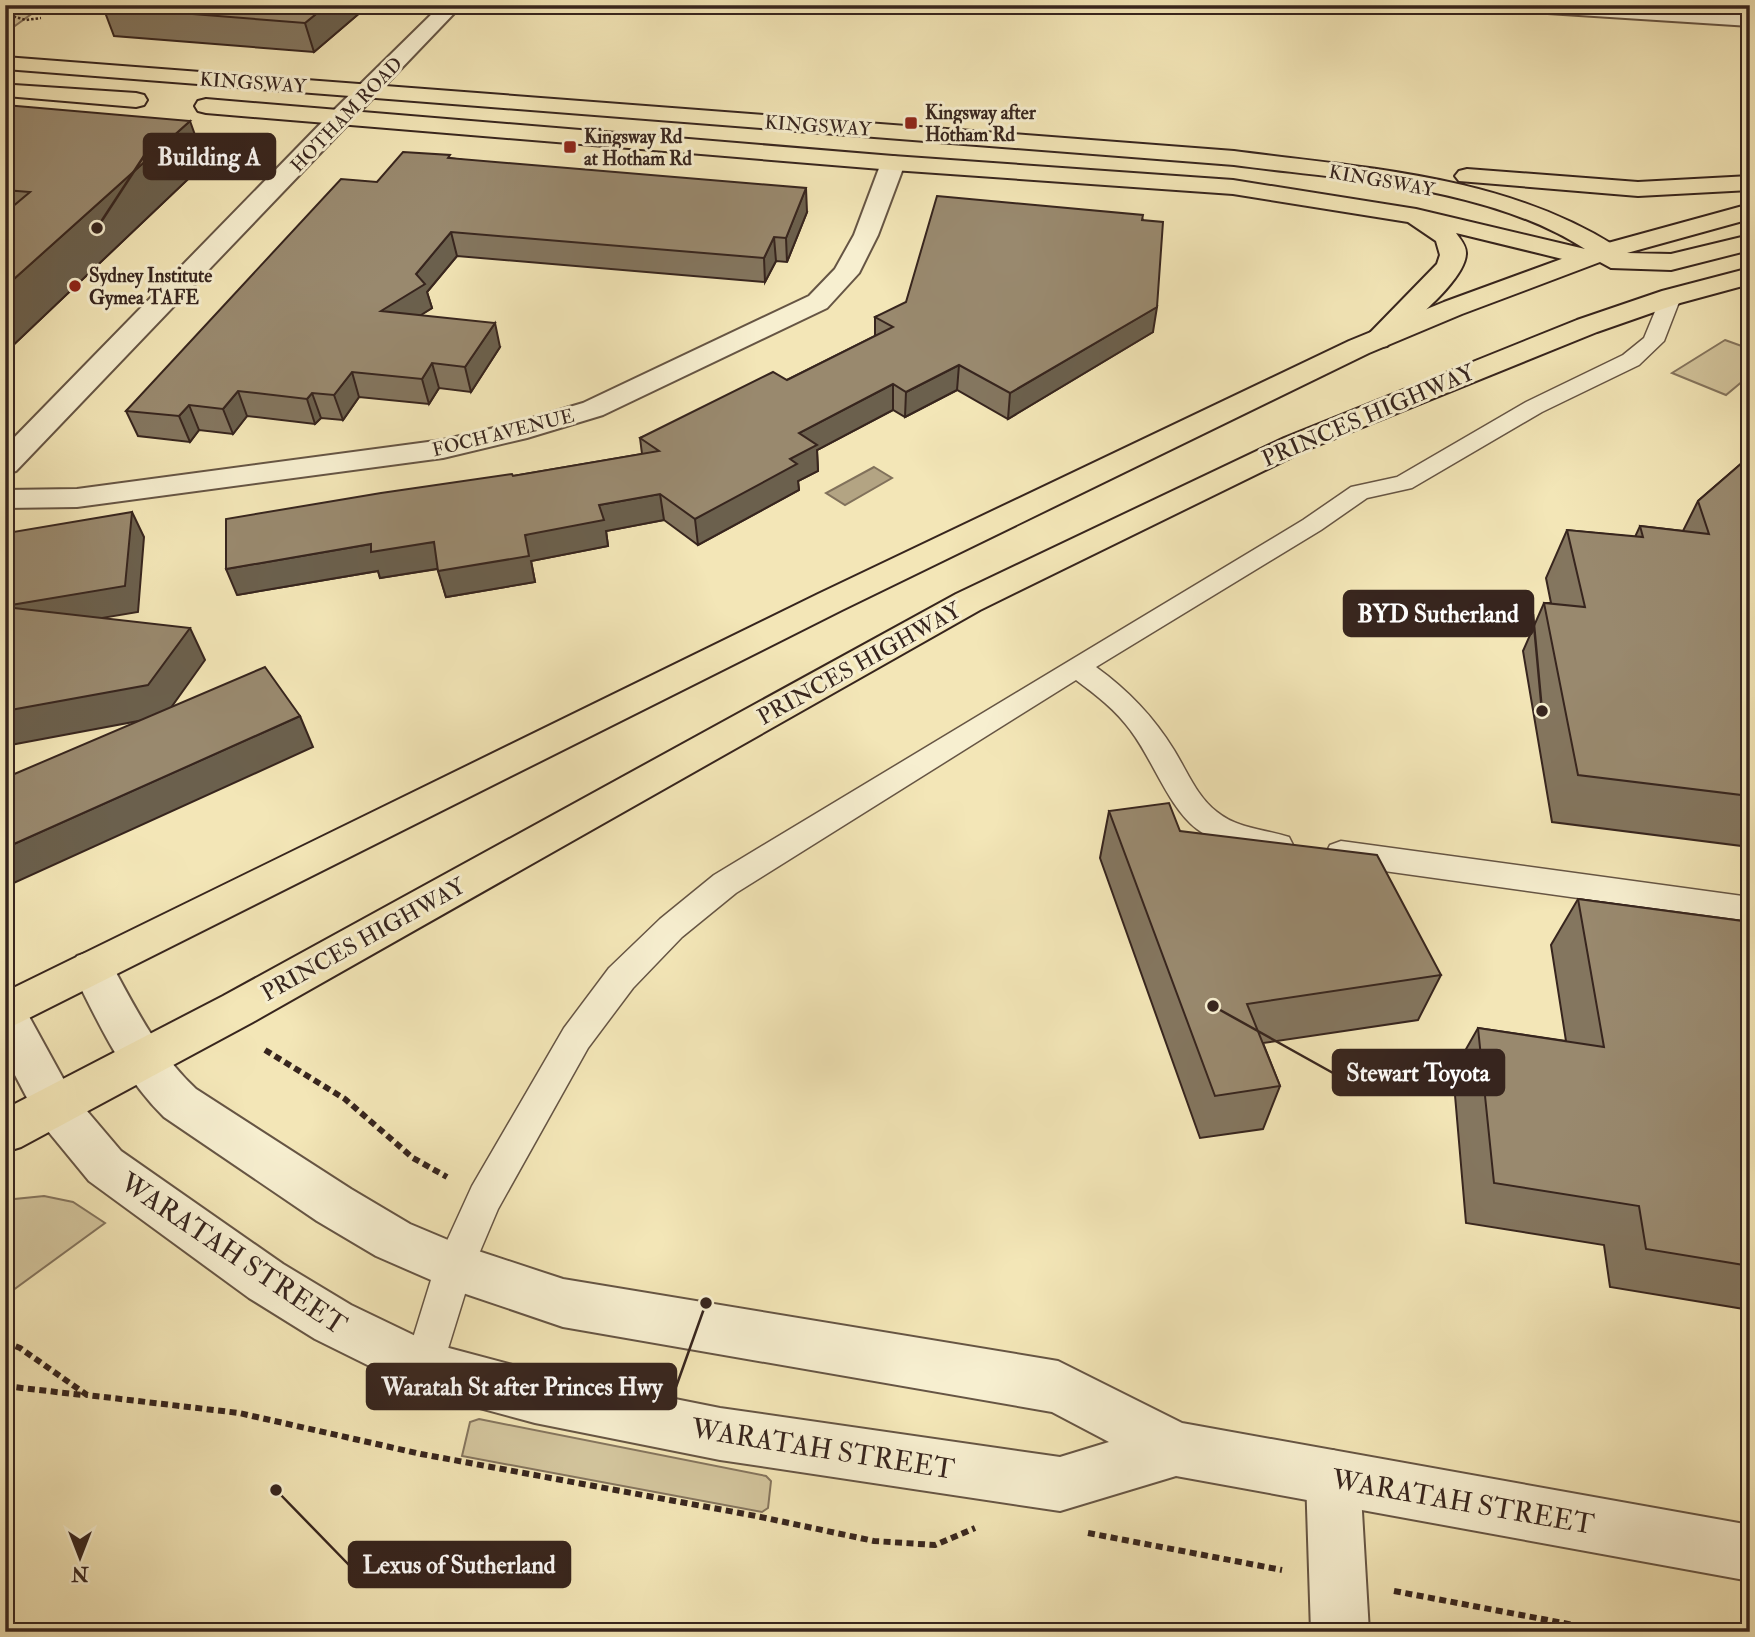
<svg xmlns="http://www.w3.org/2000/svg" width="1755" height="1637" viewBox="0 0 1755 1637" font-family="'IM FELL Double Pica',serif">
<rect width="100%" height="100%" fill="#f3e6b7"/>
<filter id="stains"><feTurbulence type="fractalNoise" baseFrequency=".00286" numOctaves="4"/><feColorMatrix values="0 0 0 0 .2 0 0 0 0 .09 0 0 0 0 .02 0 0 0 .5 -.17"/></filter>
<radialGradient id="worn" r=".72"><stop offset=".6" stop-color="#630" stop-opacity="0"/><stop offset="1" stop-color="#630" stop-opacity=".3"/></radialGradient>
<!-- green -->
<path fill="#d3c59d" stroke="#85755e" stroke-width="2" d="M5,5H44L5,33Z
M1725,340L1750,349V375L1726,395L1672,373Z
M44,1196L73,1202L105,1223L5,1296V1200Z
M479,1419L766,1476L771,1481L768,1508L762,1512L462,1456L470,1422Z"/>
<!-- water -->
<path fill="#b3a483" stroke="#81715b" stroke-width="2" d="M874,467L892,478L845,505L826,493Z"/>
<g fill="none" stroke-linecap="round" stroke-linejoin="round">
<!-- service casing -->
<g stroke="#654" stroke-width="3">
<path id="service" d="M1671,291L1678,293L1681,297L1664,341L1639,365L1542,412L1412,488L1367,498L1321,530L1096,667C1128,690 1153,716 1174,750C1187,771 1197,797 1217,812C1238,829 1264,829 1289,837L1293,845L1289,853C1274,858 1257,854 1241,849C1226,844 1210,839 1197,829C1169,808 1153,760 1131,731C1116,710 1096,695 1076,680L736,893L682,937L633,988L588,1048L498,1209L473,1268L438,1381L424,1387L410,1381L404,1367L435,1267L472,1186L564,1028L609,968L660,919L714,875L1303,520L1351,487L1397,477L1526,402L1623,355L1644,338L1661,297L1664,293Z
M1341,841L1750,897V922L1341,865L1330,861L1326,853L1330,845Z"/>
</g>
<!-- minor casing -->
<g stroke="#654" stroke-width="4">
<path id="minor" d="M1507,5H1613L1750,14V26L1517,11Z
M893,156L901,158L905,163L878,235L859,273L827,308L603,415L527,438L443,458L77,507L5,508V490L77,489L443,440L519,422L583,403L809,296L835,269L854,235L881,163L885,158Z
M1333,1450L1352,1458L1360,1477L1369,1632H1311L1306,1477L1314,1458Z"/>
</g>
<!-- tertiary casing -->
<g stroke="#654" stroke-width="4">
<path id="tertiary" d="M441,5H462L16,471L5,474V447L332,112Z
M92,951L107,956C133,1003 156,1052 196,1089L351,1189L410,1224L460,1245L563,1279L1058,1361L1182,1423L1750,1525V1581L1176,1476L1060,1511L720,1460L535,1423L424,1393L315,1339L249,1298L89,1181L38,1119L5,1056V995L20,1000L70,1091L121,1151L283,1264L351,1305L430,1343L535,1371L720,1408L1060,1457L1109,1442L1052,1412L563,1327L454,1290L376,1256L317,1221L164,1117C122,1076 97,1020 71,968L77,956Z"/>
</g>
<!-- primary casing -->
<g stroke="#37251e" stroke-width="4">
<path id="primary" d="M5,57L1234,151C1363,168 1503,175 1615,246L1619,251L1615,256L1600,257L1596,262L1587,265L1456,233C1460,239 1466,245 1466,253C1466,281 1406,326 1387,346L1377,348L1367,346L1363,340L1437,264L1440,255L1436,241L1408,222L1233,194L893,170L206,113L198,111L195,106L198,101L206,99L893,156L1233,180L1416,209L1585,249C1487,186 1348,180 1234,165L5,69Z
M14,85L136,93L144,95L147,100L144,105L136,107L6,96L5,88Z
M1467,169L1638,182L1750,176V190L1638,196L1459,181L1455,176L1459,171Z"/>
</g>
<!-- trunk casing -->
<g stroke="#37251e" stroke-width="4">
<path id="trunk" d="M1750,204V219L1627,253L1671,254L1750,235V250L1671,270L1611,268L1600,262L1462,314L1369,353L842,610L5,1030V992L818,594L1349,341L1444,302L1597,246Z
M1750,268V284L1680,303L1597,332L1306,450L980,610L253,1022L21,1147L5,1152V1109L223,996L956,594L1284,438L1577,320L1662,291Z"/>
</g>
<!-- path-far1 -->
<path stroke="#37251e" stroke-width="2.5" stroke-dasharray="2.5 2" stroke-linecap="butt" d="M5,14L26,20L41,18"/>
<!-- path -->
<path stroke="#37251e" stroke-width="6" stroke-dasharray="7 4.5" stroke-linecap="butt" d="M265,1050L345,1099L413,1158L447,1177
M5,1342L20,1348L87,1395L239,1413L421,1454L756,1516L874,1541L935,1545L975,1528
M5,1386L82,1395
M1088,1533L1282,1570
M1394,1591L1611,1632"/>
<!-- service -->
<use href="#service" fill="#f7efd0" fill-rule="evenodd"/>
<!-- minor -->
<use href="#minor" fill="#f7efd0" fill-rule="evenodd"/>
<!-- tertiary -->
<use href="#tertiary" fill="#f7efd0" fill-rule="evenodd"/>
<!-- primary -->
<use href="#primary" fill="#f3e6b7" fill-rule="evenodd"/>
<!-- trunk -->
<use href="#trunk" fill="#f3e6b7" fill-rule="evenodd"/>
</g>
<!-- wall -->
<path fill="#84765f" stroke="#37251e" stroke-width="2" d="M369,5L314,52L114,36L103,7Z
M5,105L205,163L5,353Z
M450,158L807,212L787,262L776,261L765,282L457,256L427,292L432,308L420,315L500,347L471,392L439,388L429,404L359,397L343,420L321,418L315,424L247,416L233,434L199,430L190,442L138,436L126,411L377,182Z
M1143,220L1153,332L1008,419L957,390L905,417L893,410L817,450L818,471L798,481L799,490L698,545L664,520L606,531L608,546L531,561L535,582L446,597L438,569L380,578L378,571L237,595L513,476L642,454L640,438L787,380L875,336V317Z
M1750,456V847L1552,822L1523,651L1544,603H1551L1546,578L1567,530L1635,537L1640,526L1683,531L1698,501Z
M1109,811L1180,831L1441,975L1418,1020L1263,1043L1280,1086L1263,1129L1200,1138L1100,858Z
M1578,899L1750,922V1310L1610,1287L1604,1245L1466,1223L1453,1072L1478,1028L1566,1041L1551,945Z"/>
<!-- shaded-wall -->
<path fill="#6b604d" stroke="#37251e" stroke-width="2" d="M327,5H369L314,52L305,23Z
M190,121L205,163L5,353V287Z
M806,188L807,212L787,262L786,238Z
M451,232L457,256L427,292L432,308L388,336L381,311L416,274Z
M774,237L776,261L765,282L764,258Z
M1157,307L1153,332L1008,419L1010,393Z
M495,323L500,347L471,392L465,367Z
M432,363L439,388L429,404L422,379Z
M959,365L957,390L905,417L906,392Z
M352,372L359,397L343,420L334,395Z
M893,384V410L817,450L818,471L798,481L799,490L698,545L695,519L790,459L799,433Z
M238,391L247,416L233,434L223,409Z
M312,393L321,418L315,424L307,399Z
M189,405L199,430L190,442L179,416Z
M660,494L664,520L606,531L608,546L531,561L535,582L446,597L438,571L599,505Z
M132,512L144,537L138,612L13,633L5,621V606Z
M434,542L442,568L380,578L378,571L237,595L226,569L371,544Z
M190,628L205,660L165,716L5,746V711Z
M300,716L313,747L5,887V848Z"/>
<!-- building -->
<path fill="#99896e" stroke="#37251e" stroke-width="2" d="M106,5H327L305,23L103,7Z
M5,105L190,121L5,287V213L30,192L5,190Z
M403,152L450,155L448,158L806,188L786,238L774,237L764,258L451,232L416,274L425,284L381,311L495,323L465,367L432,363L422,379L352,372L334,395L312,393L307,399L238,391L223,409L189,405L179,416L126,411L341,179L377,182Z
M937,196L1143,215L1142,220L1163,222L1157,307L1010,393L959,365L906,392L893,384L799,433L817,445L790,459L797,464L695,519L660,494L599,505L604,520L525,535L529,556L438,571L434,542L371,552V544L226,569V519L381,493L512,474L513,476L659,451L640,438L773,372L787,380L893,327L875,317L906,302Z
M1750,456V796L1578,775L1544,603L1585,607L1567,530L1643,537L1640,526L1709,534L1698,501Z
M132,512L125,586L5,606V547L7,533Z
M5,607L190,628L148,685L5,711Z
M265,667L300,716L5,848V778Z
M1169,803L1180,831L1377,855L1441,975L1247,1004L1280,1086L1215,1096L1109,811Z
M1578,899L1750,922V1266L1646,1249L1639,1206L1494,1183L1478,1028L1604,1047Z"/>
<!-- markers -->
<g fill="#8f2418" stroke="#f7efd0" stroke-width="2.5">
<rect x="904" y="116" width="14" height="14" rx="3.5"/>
<rect x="563" y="140" width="14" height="14" rx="3.5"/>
<circle cx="75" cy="286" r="7"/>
</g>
<g text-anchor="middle" stroke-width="6" stroke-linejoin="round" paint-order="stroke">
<!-- far-street labels -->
<g font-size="19" fill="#37251e" stroke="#f7efd0">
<text transform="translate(253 82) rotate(4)" y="7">KINGSWAY</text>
<text transform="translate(346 114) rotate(-46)" y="7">HOTHAM ROAD</text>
<text transform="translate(818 125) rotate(4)" y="7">KINGSWAY</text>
<text transform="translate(1382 180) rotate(10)" y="7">KINGSWAY</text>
<text transform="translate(503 432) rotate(-14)" y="7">FOCH AVENUE</text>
</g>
<!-- far-poi labels -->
<g font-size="19" font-weight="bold" fill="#37251e" stroke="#f7efd0" text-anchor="start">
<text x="925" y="119">Kingsway after<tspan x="925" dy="22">Hotham Rd</tspan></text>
<text x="584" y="143">Kingsway Rd<tspan x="584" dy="22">at Hotham Rd</tspan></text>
<text x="89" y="282">Sydney Institute<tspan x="89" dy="22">Gymea TAFE</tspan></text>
</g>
<!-- street labels -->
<g font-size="23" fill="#37251e" stroke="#f7efd0">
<text transform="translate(1368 415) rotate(-23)" y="8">PRINCES HIGHWAY</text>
<text transform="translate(859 663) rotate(-29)" y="8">PRINCES HIGHWAY</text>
<text transform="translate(363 939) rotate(-29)" y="8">PRINCES HIGHWAY</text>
</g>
<!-- near-street labels -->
<g font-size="28" fill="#37251e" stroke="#f7efd0">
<text transform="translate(234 1253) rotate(34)" y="10">WARATAH STREET</text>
<text transform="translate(823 1448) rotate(9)" y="10">WARATAH STREET</text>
<text transform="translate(1463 1501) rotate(10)" y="10">WARATAH STREET</text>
</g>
</g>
<!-- callouts -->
<path fill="none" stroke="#37251e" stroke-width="2.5" d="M97 228L144 156M1542 711L1533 614M1213 1006L1333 1073M706 1303L676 1387M276 1490L349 1565"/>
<g fill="#37251e" stroke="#f7efd0" stroke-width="2.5">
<circle cx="97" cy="228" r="7"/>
<circle cx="1542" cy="711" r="7"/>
<circle cx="1213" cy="1006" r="7"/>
<circle cx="706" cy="1303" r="7"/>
<circle cx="276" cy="1490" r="7"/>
</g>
<g fill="#37251e" stroke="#37251e" stroke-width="2.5">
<rect x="144" y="134" width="131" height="45" rx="7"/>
<rect x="1344" y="591" width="189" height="45" rx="7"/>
<rect x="1333" y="1050" width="171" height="45" rx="7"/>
<rect x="367" y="1364" width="309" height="45" rx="7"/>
<rect x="349" y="1542" width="221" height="45" rx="7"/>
</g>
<g font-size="24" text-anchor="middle" font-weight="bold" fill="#fff">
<text x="209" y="165">Building A</text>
<text x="1438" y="622">BYD Sutherland</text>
<text x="1418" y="1081">Stewart Toyota</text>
<text x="522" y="1395">Waratah St after Princes Hwy</text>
<text x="459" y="1573">Lexus of Sutherland</text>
</g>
<!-- margin -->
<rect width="1755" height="1637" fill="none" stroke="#f3e6b7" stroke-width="28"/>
<rect x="7" y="7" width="1741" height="1623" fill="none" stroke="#37251e" stroke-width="3.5"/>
<rect x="14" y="14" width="1727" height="1609" fill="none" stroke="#37251e" stroke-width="2"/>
<!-- north arrow -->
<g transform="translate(80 1557) rotate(180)" stroke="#f7efd0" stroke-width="5" paint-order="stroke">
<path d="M0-5L12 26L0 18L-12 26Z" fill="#37251e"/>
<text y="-10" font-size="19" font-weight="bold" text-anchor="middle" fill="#37251e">N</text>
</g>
<rect width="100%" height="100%" filter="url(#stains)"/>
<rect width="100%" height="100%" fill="url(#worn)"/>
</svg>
